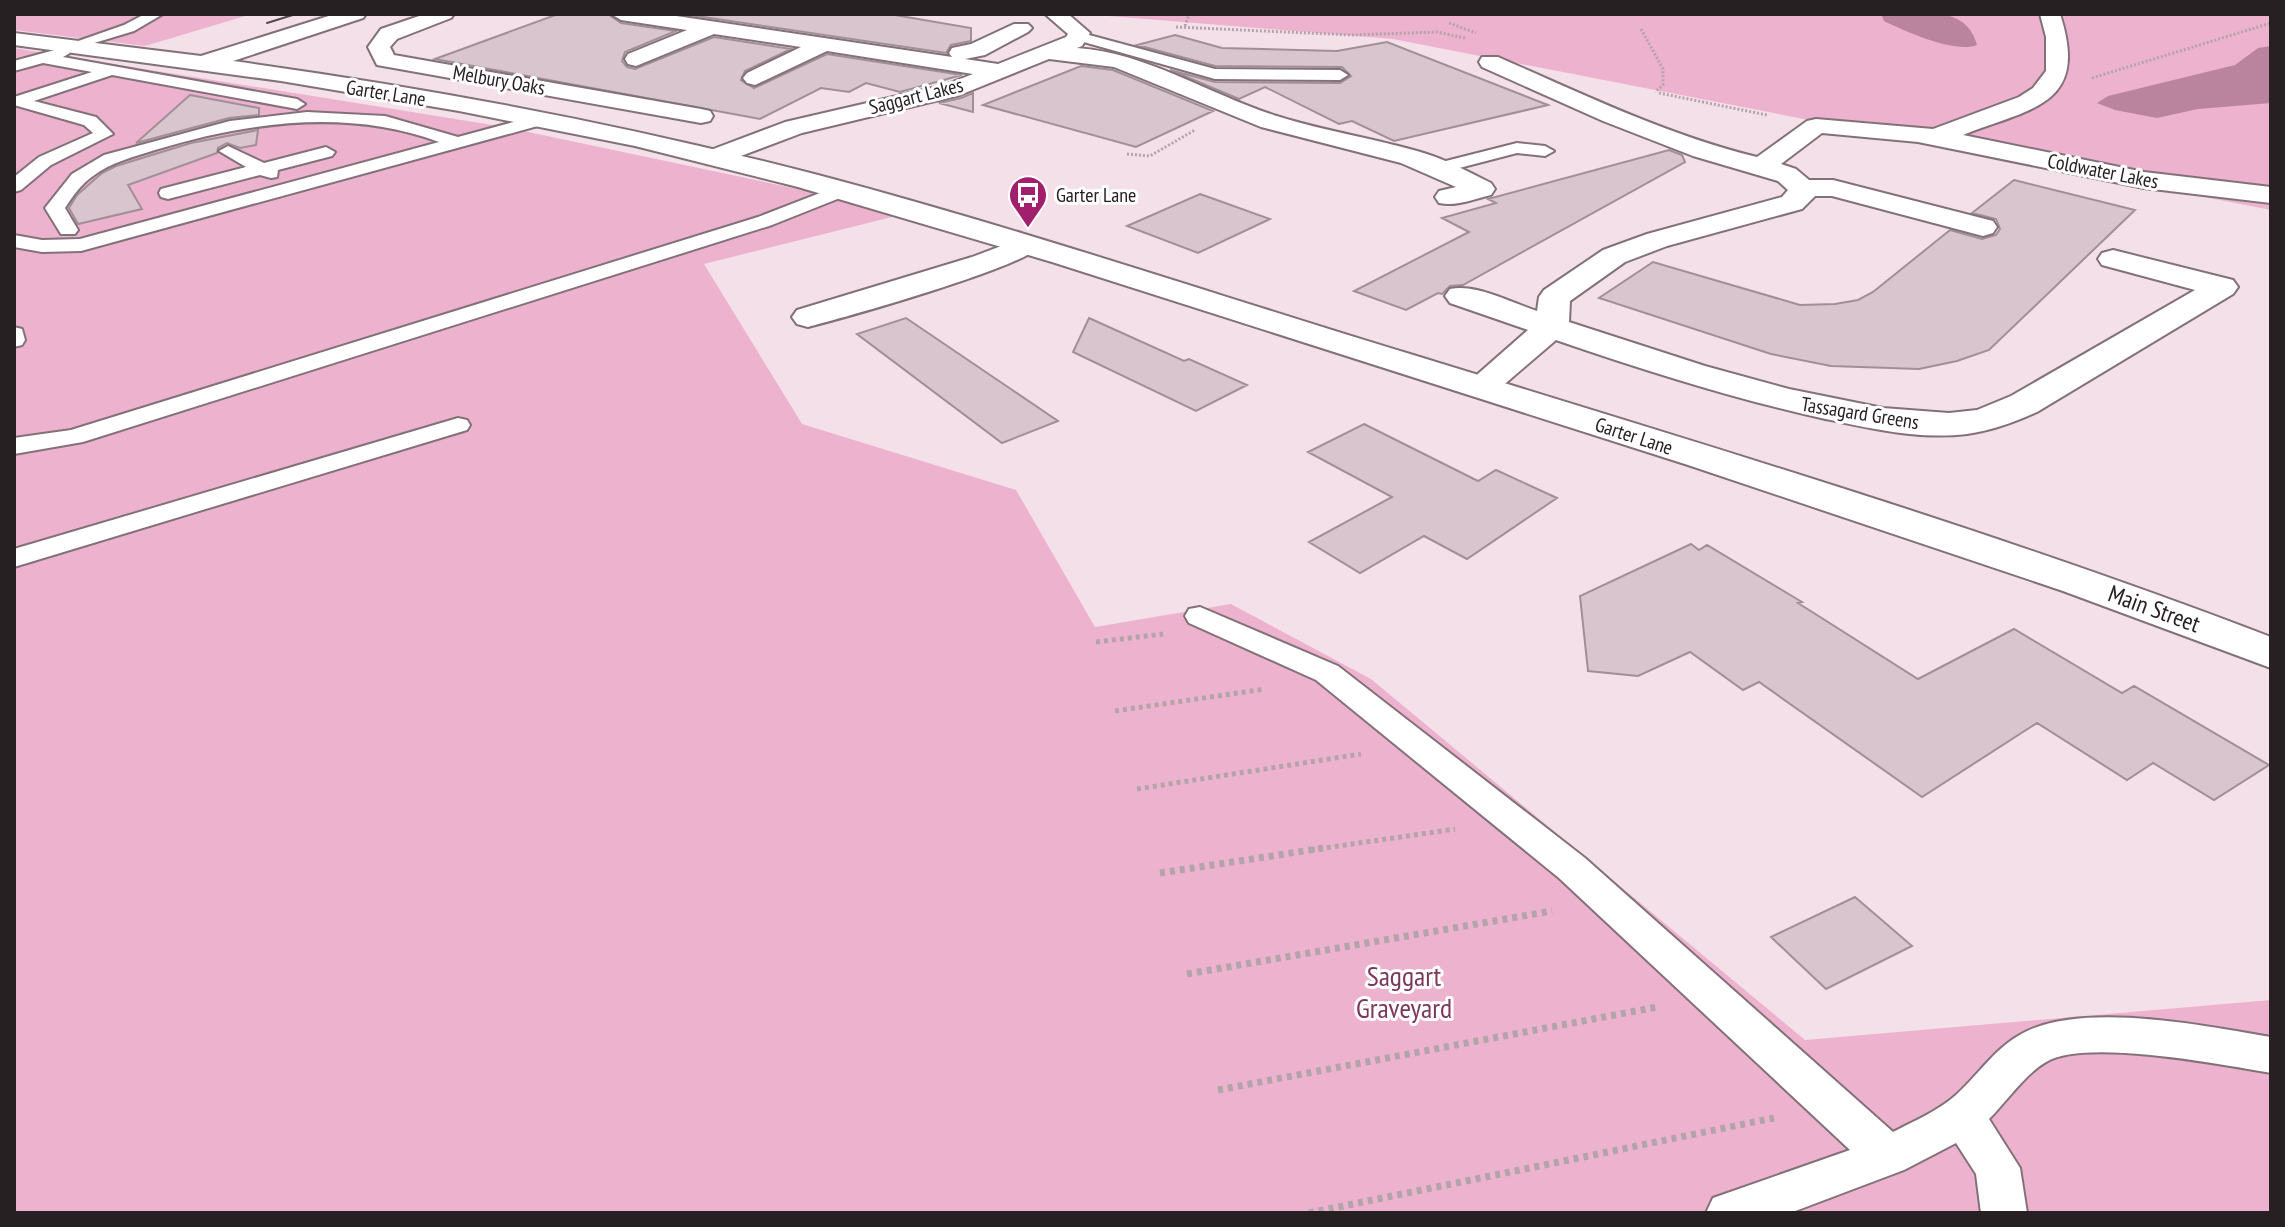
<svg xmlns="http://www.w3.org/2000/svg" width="2285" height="1227" viewBox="0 0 2285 1227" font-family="'PT Sans Narrow',sans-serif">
<rect width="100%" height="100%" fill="#f4e0e9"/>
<!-- green -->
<path fill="#edb3ce" d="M14,14H252L145,46L14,30Z
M1084,14H2271V210L1393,39Z
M14,48L505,127L864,203L900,215L704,264L802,424L1016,490L1095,627L1231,604L1371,679L1805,1040L2271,1000V1213H14Z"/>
<!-- water -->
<path fill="#bb849e" d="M1881,14C1915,14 1966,2 1977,45C1956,54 1904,31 1884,21Z
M2271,46V103L2198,109L2157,118L2115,110L2097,103L2108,96L2235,65L2258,48Z"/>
<!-- building -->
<path fill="#d9c5cd" stroke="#a18f97" stroke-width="2" d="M558,14H608L621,23L676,31L625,52L622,61L627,67L635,69L714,37L791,49L745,71L741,80L754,88L827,54L962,75L900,92L866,83L849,92L821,88L760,119L435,59Z
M683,14H889L971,28V41L951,45L946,53Z
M1175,35L1222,48L1337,51L1387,42L1548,105L1394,141L1352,121L1339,124L1265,87L1239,99L1170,70L1215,82L1340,83L1351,76L1342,67L1215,66L1137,45Z
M1081,66L1113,70L1213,111L1136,147L983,105Z
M973,93V112L939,103L961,98Z
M190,95L259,108V115L229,118L136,143Z
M258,130L256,145L240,148L227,143L218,148L217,153L128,185L142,209L78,224L69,208L77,195L102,173L116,166L191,143Z
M1669,150L1682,155L1685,162L1463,285L1450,286L1442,294L1438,293L1406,310L1354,291L1469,232L1442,218L1496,203L1488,199Z
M2014,180L2135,210L1989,350L1957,361L1919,369L1831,366L1771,354L1599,298L1653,262L1800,305L1835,304L1858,300L1873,292L1950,230L1982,239L1996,235L2000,229L1996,219L1972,213Z
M1200,194L1270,219L1198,253L1127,226Z
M906,318L1058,421L1002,443L857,334Z
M1089,318L1184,361L1189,359L1247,385L1196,411L1073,352Z
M1364,424L1478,481L1496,470L1557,498L1467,559L1424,536L1360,573L1309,542L1392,497L1308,452Z
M1691,544L1699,550L1707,545L1802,602L1798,603L1918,679L2014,629L2122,693L2134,686L2269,765L2214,800L2153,763L2127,780L2037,723L1922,797L1759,682L1743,690L1690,652L1638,676L1588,671L1580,596Z
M1855,897L1912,946L1826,989L1771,937Z"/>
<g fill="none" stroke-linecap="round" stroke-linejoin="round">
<!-- service casing -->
<g stroke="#837179" stroke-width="4">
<path id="service" d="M145,14H163L134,31L71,50L64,46L124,25Z
M1078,32L1215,69L1340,70L1348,75L1340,80L1215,79L1073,39V33Z
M62,48L70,53L63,57L297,99L305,104L297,109L112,75L34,101L96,117L113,134L51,165L21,190L14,192V177L39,157L93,133L84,125L14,105V97L92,72L43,63L14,71V61Z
M307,112L385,116L458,137L539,115L547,120L545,124L81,251L42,252L14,247V235L42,240L80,239L439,142C348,108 247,122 155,150C134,157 111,162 93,176C81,184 73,196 65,208L78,230L75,234H61L45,208L72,174L104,155L230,121Z
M1517,143L1545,146L1554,151L1545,156L1517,153L1440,173L1431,168L1434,164Z
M228,146L264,163L326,147L335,152L332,156L278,170L277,177L271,178L260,175L168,199L161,197L159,193L161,189L246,167L219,151Z
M843,184L852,190L850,194L772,225L83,442L14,454V438L71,430L758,217Z
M14,327L22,329L25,340L22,345L14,347Z
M458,418L467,420L470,425L467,430L14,567V549Z
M1200,607L1338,666L1585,858L1893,1132C1914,1121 1938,1111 1956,1095C1977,1076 1994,1050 2018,1036C2076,999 2206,1026 2271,1037V1073C2224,1065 2085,1038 2046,1062C2024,1075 2007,1101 1989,1119L2020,1168L2027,1213H1981L1976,1174L1956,1143L1904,1170L1790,1213H1706L1713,1198L1850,1150L1559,878L1316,680L1189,623L1185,616L1189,609Z"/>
</g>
<!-- minor casing -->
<g stroke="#837179" stroke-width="4">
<path id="minor" d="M425,14H454L451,18L397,39L390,47L394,55L701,109L710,111L713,116L710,121L701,123L377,65L368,47L381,29Z
M611,14H663L952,57L949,53L952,48L971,44L1014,24H1028L1032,28L1028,32L985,55L965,59L998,64L1066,37L1068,34L1045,14H1068L1090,33L1082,46L1077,48C1149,53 1211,96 1280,117C1325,131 1372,138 1417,151C1443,158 1467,171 1491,183L1495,189L1491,195C1474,199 1456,207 1439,203L1435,197L1439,191L1456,187L1401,163L1261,127L1114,67L1049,59L960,95L802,133L717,165L708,163L704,157L708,151L785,122L945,85L973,74L827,51L755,85L747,83L743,78L747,73L801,47L714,34L636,66L628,64L625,59L628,54L687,30L621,20Z
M2040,14H2060C2090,106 2031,108 1963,135L2144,172L2271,187V203L2144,188L1918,142L1822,133L1781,164L1796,169L1809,180H1833L1993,221L1997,227L1993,233L1983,236L1832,196H1815L1802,209L1667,246L1625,262L1570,301L1569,322L1705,366L1789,389L1883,408L1949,413L1977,410L2011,396L2195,290L2102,265L2098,259L2102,253L2113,250L2233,280L2238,287L2233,294L2037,412C2015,422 1991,431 1967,434C1918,440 1868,428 1821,418C1731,398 1643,370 1556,340L1493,394L1481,398L1469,394L1463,387L1528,330L1450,303L1445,296L1450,289C1476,283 1512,303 1537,311L1539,297L1544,290L1603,250L1647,234L1782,197L1788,190L1778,181L1693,156L1603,121L1482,67L1479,62L1482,57H1498C1583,94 1667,135 1757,157L1807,121L1816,119L1933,129L2019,97L2033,88L2046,71V37Z
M1025,237L1035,240L1040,246C1025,267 843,318 808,327L797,324L792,317L797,310L972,257Z"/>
</g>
<!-- tertiary casing -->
<g stroke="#837179" stroke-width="4">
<path id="tertiary" d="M335,14H366L363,18L233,61C430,88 626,125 818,175C1018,228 1213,294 1410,354C1698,443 1989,529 2271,637V668L2063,591L1688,465L1052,262L798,187L635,146L459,111L281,81L14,45V33L201,56Z"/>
</g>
<!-- path-far2 -->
<path stroke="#b3a3aa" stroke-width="3" stroke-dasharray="2 2" stroke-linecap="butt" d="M1449,23L1476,33
M1185,26L1189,14
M1176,27L1352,35L1437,32L1465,38
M1641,29L1663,69V85L1655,92
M2092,78L2271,23
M1659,93L1767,115
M1127,154L1150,156L1195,130"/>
<!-- path-far1 -->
<path stroke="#b3a3aa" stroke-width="5" stroke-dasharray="4 4" stroke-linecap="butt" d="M1096,642L1163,634
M1115,711L1265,689
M1137,789L1361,754
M1311,850L1455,829"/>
<!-- path -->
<path stroke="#b3a3aa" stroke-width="7" stroke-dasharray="5 5" stroke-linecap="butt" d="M1160,873L1324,848
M1187,974L1552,911
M1218,1090L1657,1007
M1309,1213L1774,1118"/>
<!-- service -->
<use href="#service" fill="#fff" fill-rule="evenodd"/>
<!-- minor -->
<use href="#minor" fill="#fff" fill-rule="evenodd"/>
<!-- tertiary -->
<use href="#tertiary" fill="#fff" fill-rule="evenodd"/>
<!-- tram -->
<path stroke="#554b4f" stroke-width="2" d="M267,23L296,14"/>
</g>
<!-- icons -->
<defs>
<g id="bus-pin" transform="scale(2)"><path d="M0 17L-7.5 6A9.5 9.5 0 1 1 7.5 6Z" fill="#a21f6e" stroke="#fff"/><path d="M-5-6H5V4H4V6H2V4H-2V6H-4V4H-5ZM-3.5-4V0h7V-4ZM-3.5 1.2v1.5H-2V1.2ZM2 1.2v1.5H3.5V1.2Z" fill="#fff"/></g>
</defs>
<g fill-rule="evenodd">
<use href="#bus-pin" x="1028" y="195"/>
</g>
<g text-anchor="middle" stroke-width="6" stroke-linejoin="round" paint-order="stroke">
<!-- far-street labels -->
<g font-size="20" fill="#272023" stroke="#fff">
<text transform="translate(499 80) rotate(10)" y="7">Melbury Oaks</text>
<text transform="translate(386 93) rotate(9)" y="7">Garter Lane</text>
<text transform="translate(916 96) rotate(-14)" y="7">Saggart Lakes</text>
<text transform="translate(2103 171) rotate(11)" y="7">Coldwater Lakes</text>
<text transform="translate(1860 413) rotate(9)" y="7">Tassagard Greens</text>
<text transform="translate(1634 436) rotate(18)" y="7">Garter Lane</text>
</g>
<!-- far-poi labels -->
<g font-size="20" fill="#272023" stroke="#fff" text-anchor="start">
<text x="1056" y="202">Garter Lane</text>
</g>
<!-- street labels -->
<g font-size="24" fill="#272023" stroke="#fff">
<text transform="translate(2154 609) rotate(20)" y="8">Main Street</text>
</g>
<!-- near-park labels -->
<g font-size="28" fill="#7c375c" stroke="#fff">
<text x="1404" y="986">Saggart<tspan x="1404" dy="32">Graveyard</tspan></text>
</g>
</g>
<!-- border -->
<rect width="2285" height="1227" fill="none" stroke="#272023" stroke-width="32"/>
</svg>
